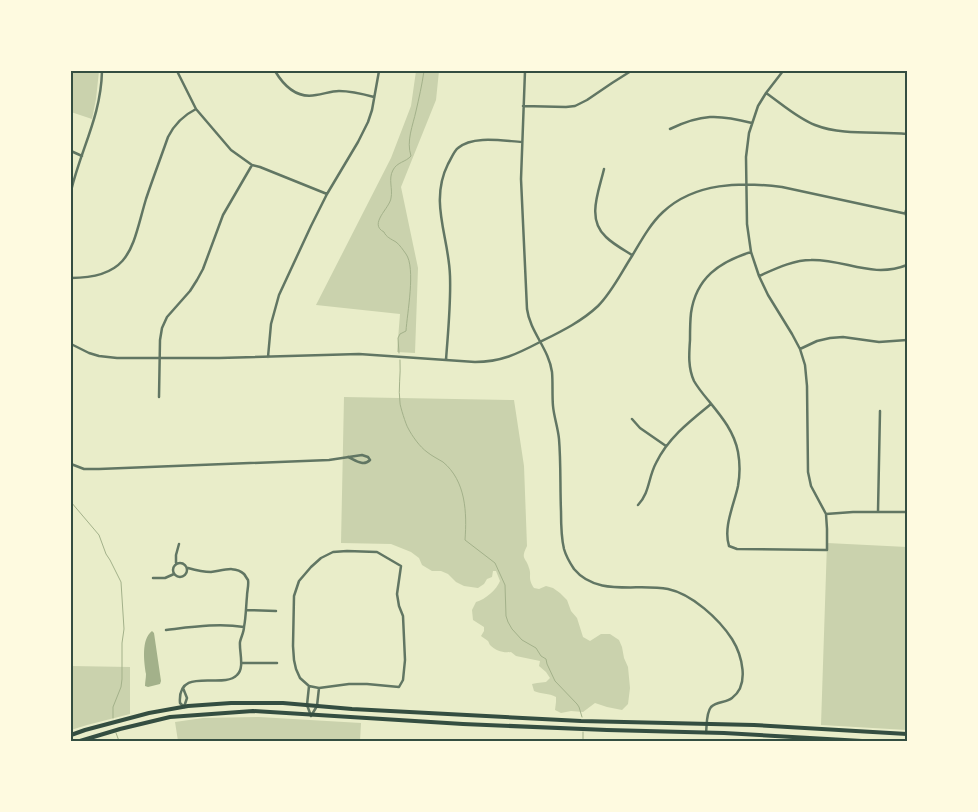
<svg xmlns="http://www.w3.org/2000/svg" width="978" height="812" viewBox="0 0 978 812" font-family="Cabin,sans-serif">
<rect width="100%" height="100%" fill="#e9edc9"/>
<!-- green -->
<path fill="#cad2ad" d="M71,71H99L96,99L92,119L71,112Z
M416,71H439L436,100L401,187L418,268L415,353L397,352L400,314L316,305L391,158L411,106Z
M344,397L514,400L524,466L527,546C520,560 526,557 529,568C532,576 527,577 534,588L539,589L546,586L553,588L560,593L567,600L571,611L577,618L583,637L590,641L601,634H610L619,640L622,647L624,658L628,667L630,688L628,704L622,710L607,707L595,703L583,712L571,711L561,713L555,710L556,702V697C549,693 541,694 534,691L532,684L537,683L546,682L550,678L546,672L539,666L540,661L516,656L511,652C503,653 496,651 490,645C489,644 489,642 488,641C486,639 483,638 481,636L484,631V627L473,620L472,610L476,602C485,600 497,589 500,581L496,571H493L492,577L487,579L484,584L478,588L464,586L456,582L448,574L441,571H432L422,565L419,558L411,552L391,544L341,543Z
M827,543L907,547V730L821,725Z
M71,666L130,667V714L87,725L71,730Z
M259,717L361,723L360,741H178L175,722L203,718Z"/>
<!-- water -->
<path fill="#a3b18a" d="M152,631L154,633L161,681L160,684L148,687L145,686C145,682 146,678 146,674C144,662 141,639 152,631Z"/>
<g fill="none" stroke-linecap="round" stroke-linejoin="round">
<!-- stream -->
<path stroke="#a3b18a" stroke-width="1" d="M399,353L398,338L400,334L406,331C407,314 416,268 406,254C403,250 400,245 396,242C391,239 386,237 384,232C368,224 390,208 391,198C393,189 388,179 393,170C397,162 406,162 411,156C406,141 413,125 416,111C419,98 422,85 424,71
M400,360C401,375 398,389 400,403C400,406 406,425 408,428C412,436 420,447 427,452C432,456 438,459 443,462C466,481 467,513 465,540L495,563L505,585L506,616L508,622L512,629L522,640L536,648L541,656L546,659L547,664L555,681L577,704L579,707L582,717
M71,502L99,535L106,554L110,560L121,582L124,629L122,643V679L121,687L113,707V718
M116,733L119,741
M583,741V732"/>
<!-- minor -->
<path stroke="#617663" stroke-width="2.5" d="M177,71L196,109L231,150L252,165L260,167L327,194
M275,71C284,86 297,99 316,95C324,94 331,91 339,91C351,91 363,94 374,97
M525,71L521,179L527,309C530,332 549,349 552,372C553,383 552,394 553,406C554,417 558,428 559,439C561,463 560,488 561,511C561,524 561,537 564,549C566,556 570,563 574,569C597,597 637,583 668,589C692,594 719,619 732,639C742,655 750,685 732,698C726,703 717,701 711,707C706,713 707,725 706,733
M766,93C782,104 797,118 815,125C843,136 877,131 907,134
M523,106L566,107L575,106L587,100L612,83L631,71
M670,129C701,114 718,114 752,123
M71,151L82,156
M604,169C599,191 586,219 606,237C613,244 624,250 632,255
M71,191C81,149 101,116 102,71
M905,214L907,207
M751,252C719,262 696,278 691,313C690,322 690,331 690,340C689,354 688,368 694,381C698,388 703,394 708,400C721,416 734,431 738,452C740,463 740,475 738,486C734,505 723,527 729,546L737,549L827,550V529L826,514L811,486L808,472L807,386L805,365L800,349L792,334L768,295L759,276L751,252L747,224L746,157L749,133L758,106L766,93L783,71
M759,276C775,269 793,260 811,260C845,259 872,279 907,265
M71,278C132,278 132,246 146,199C153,178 161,157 168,137C174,125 184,115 196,109
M71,344L89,353L99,356L117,358H219L359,354L475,362C501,362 517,354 540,342C560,332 581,322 598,306C612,292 621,273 632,256C641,241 650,224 663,212C695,182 741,182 782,187L907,214
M800,349L817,341L830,338L843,337L879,342L907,340
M268,357L271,324L279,295L311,226L327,194L358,142L368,122L372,110L379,71
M446,360C448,332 451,304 450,276C449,237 429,202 448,164C451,159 454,151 458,148C473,135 504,141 522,142
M159,397L160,340L162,328L167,317L190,291L197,280L203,269L223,215L252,165
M632,419L640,428L666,446
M71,464L84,469H99L329,460L362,455L368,457L370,460C363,467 355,460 348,457
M638,505C650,492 648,478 656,463C668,438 690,421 711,404
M878,512L880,411
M826,514L853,512H907
M347,551L377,552L401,566L397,594L399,606L403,616L405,660L403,680L399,687L367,684H349L319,688L309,686L300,678L296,669L294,660L293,646L294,596L299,581L311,567L321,558L333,552Z
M173 570a7 7 0 1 1 14 0a7 7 0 1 1-14 0Z
M176,563V555L179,544
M153,578H165L174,574
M246,610L276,611
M166,630C192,627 218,623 244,627
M241,663H277
M309,686L307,705L311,716L317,706L319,688
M183,688L187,698L184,707
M184,707L180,703C177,665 223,690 237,675C245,668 239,651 240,642C241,637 244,632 244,627C246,617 246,606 247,596C247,591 249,585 248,580C247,579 245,575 244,574C235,565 221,571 211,572C203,572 195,570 188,568"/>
<!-- primary -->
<path stroke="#344e41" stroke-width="4" d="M71,735L85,730L149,713L188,706L231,703H283L352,709L581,721L754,725L907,734
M80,741L120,729L170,717L253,711L463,724L607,730L724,733L862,741"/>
</g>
<!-- border -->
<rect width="978" height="812" fill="none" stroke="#fefae0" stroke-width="145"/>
<rect x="72" y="72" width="834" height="668" fill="none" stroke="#344e41" stroke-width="2"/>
</svg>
